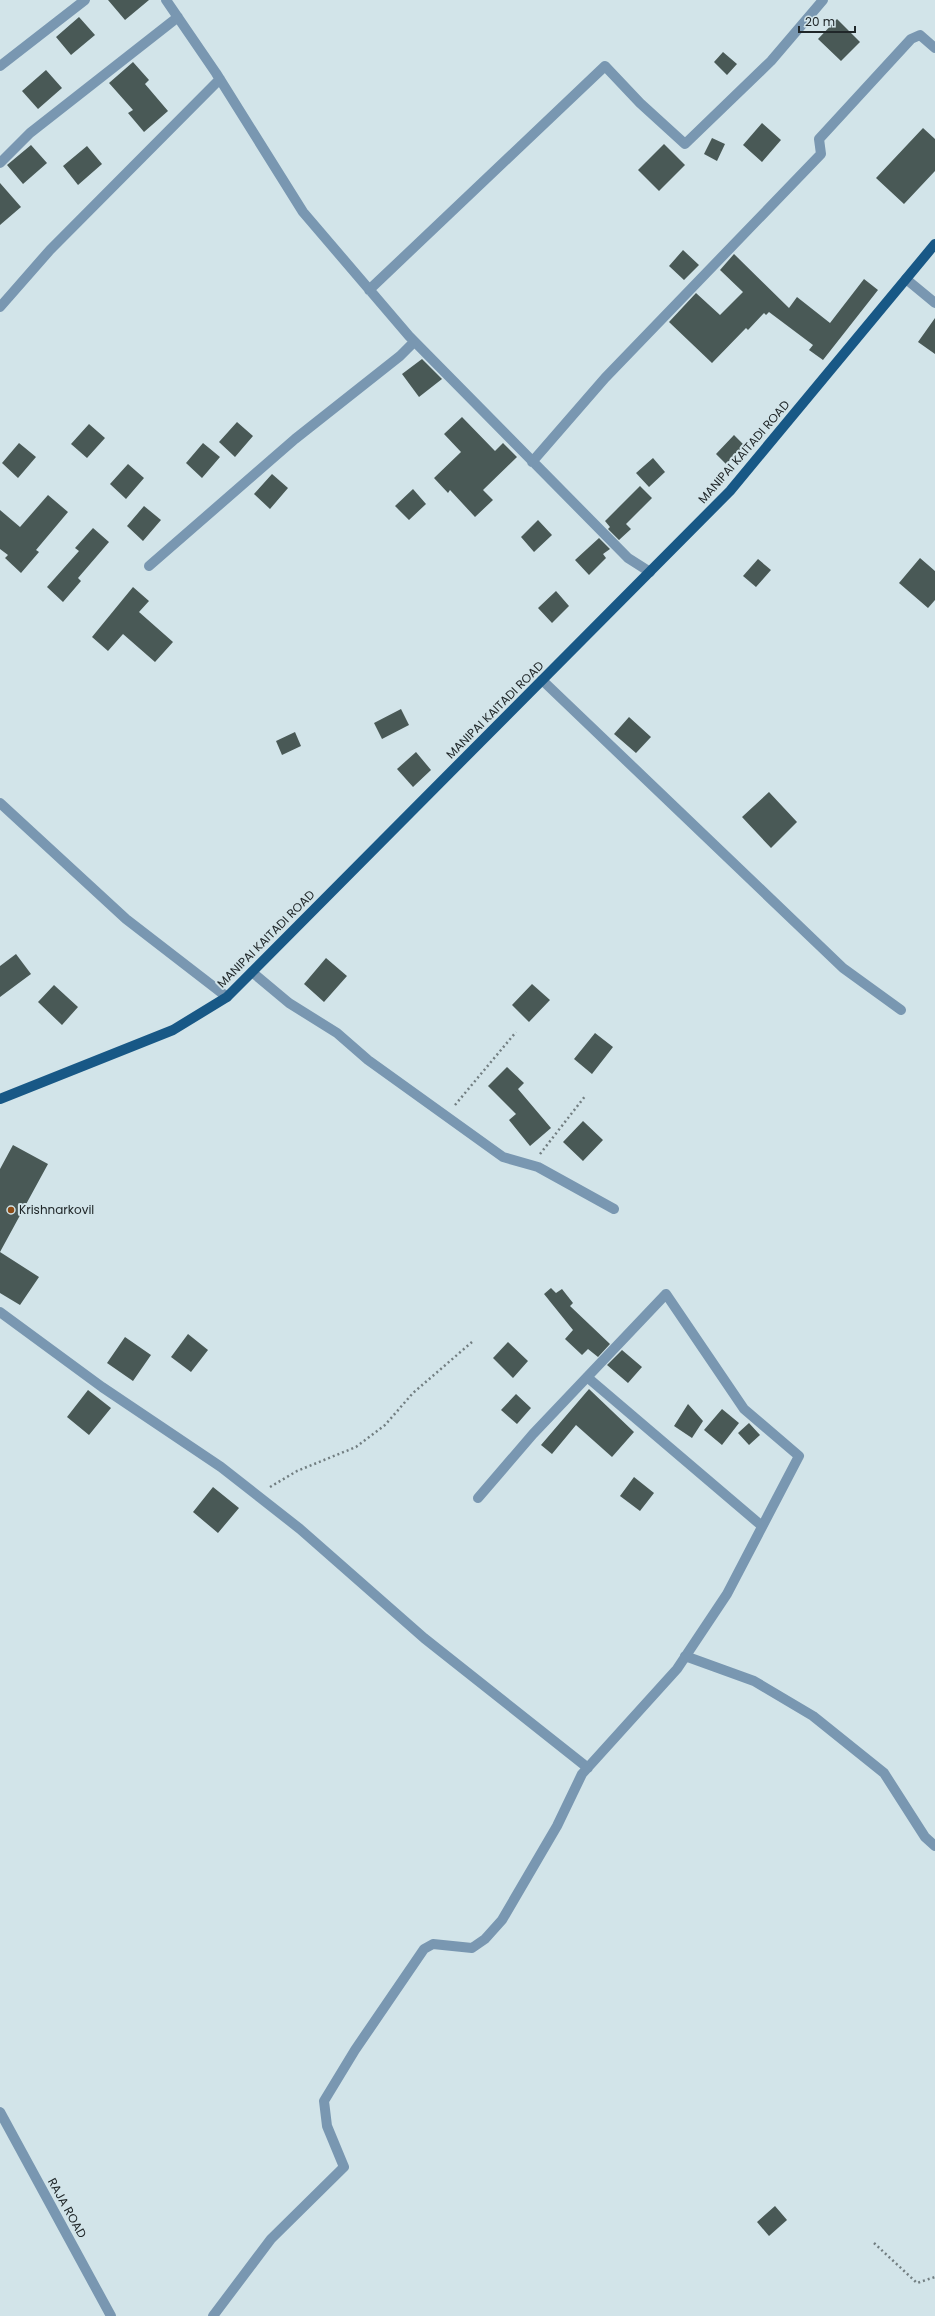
<svg xmlns="http://www.w3.org/2000/svg" width="935" height="2316" viewBox="0 0 935 2316" font-family="Poppins,sans-serif">
<rect width="100%" height="100%" fill="#d2e4e9"/>
<!-- building -->
<path fill="#495956" d="M108,0H149L125,20Z
M79,17L95,35L71,55L56,37Z
M837,19L860,42L841,61L818,39Z
M723,52L737,64L727,75L714,62Z
M133,62L149,80L145,84L168,111L144,132L128,113L133,110L109,83Z
M46,70L62,88L38,109L22,91Z
M762,123L781,140L762,162L743,145Z
M923,128L935,139V171L904,204L876,178Z
M712,138L725,144L717,161L704,154Z
M664,144L685,165L659,191L638,170Z
M31,145L47,163L23,184L7,165Z
M87,146L102,164L78,185L63,166Z
M0,183L21,207L0,225Z
M683,250L699,265L684,280L669,266Z
M734,254L789,308L797,297L830,323L864,279L878,290L823,360L809,350L813,345L769,312L766,315L764,313L748,330L746,328L712,363L669,322L696,293L720,315L743,292L720,270Z
M935,318V354L918,342Z
M422,359L442,379L419,397L402,374Z
M462,417L495,451L503,443L517,457L483,490L493,500L475,517L450,490L448,493L434,478L461,452L444,434Z
M237,422L253,436L235,457L219,442Z
M89,424L105,438L87,458L71,444Z
M734,435L744,445L726,464L716,454Z
M19,443L36,457L18,478L2,463Z
M203,443L220,457L202,478L186,463Z
M653,458L665,472L649,487L636,473Z
M128,464L144,478L126,499L110,484Z
M272,474L288,488L270,509L254,494Z
M640,486L652,498L626,524L631,529L619,540L608,529L610,527L605,521Z
M413,489L426,504L409,520L395,506Z
M48,495L68,512L36,550L39,552L21,573L5,558L8,555L0,549V510L20,527Z
M144,506L161,520L143,541L127,526Z
M538,520L552,535L534,552L521,537Z
M93,528L109,542L78,578L81,581L63,602L47,587L79,551L75,548Z
M599,538L610,549L603,554L606,558L589,575L575,560Z
M920,558L935,571V600L928,608L899,583Z
M758,559L771,570L756,587L743,576Z
M133,587L149,601L139,612L173,642L155,662L123,634L108,651L92,637Z
M556,591L569,606L552,623L538,608Z
M401,709L409,725L382,739L374,723Z
M629,717L651,737L636,753L614,734Z
M295,732L301,746L282,755L276,741Z
M416,752L431,770L413,787L397,769Z
M769,792L797,822L771,848L742,817Z
M16,954L31,974L0,997V966Z
M326,958L347,976L324,1002L304,984Z
M532,984L550,1000L529,1022L512,1005Z
M54,985L78,1007L62,1025L38,1002Z
M595,1033L613,1047L592,1074L574,1059Z
M507,1067L524,1083L518,1089L551,1128L530,1146L509,1120L516,1114L488,1086Z
M583,1121L603,1140L583,1161L563,1142Z
M13,1145L48,1164L0,1252V1169Z
M0,1252L39,1277L20,1305L0,1293Z
M551,1288L556,1293L562,1289L573,1303L570,1306L610,1344L598,1357L588,1349L582,1355L565,1339L573,1330L544,1294Z
M188,1334L208,1350L191,1372L171,1357Z
M125,1337L151,1355L133,1381L107,1363Z
M508,1342L528,1361L513,1378L493,1358Z
M622,1350L642,1367L628,1383L607,1365Z
M589,1389L634,1432L612,1457L576,1425L552,1454L541,1445Z
M88,1390L111,1408L89,1435L67,1417Z
M516,1394L531,1408L517,1424L501,1410Z
M688,1404L703,1421L692,1438L674,1426Z
M722,1409L739,1423L722,1445L704,1430Z
M749,1423L760,1435L749,1445L738,1433Z
M634,1477L654,1493L640,1511L620,1496Z
M213,1487L239,1508L218,1533L193,1512Z
M775,2206L787,2220L769,2236L757,2222Z"/>
<g fill="none" stroke-linecap="round" stroke-linejoin="round">
<!-- path -->
<path stroke="#727e81" stroke-width="2.5" stroke-dasharray="2 3" stroke-linecap="butt" d="M455,1105L516,1032
M540,1154L586,1095
M270,1487L297,1471L356,1447L385,1425L413,1393L472,1342
M874,2243L917,2283L935,2277"/>
<!-- minor -->
<path stroke="#7997b1" stroke-width="10" d="M166,0L216,73L303,212L409,336L628,558L650,572
M0,66L85,0
M0,163L30,133L178,17
M906,279L935,303
M369,290L605,66L640,103L685,144L771,61L823,0
M0,307L50,250L220,79
M532,462L605,378L821,154L819,139L911,39L920,35L935,48
M149,566L295,439L400,356L414,342
M542,680L843,968L901,1010
M0,803L126,919L227,997
M252,972L289,1003L337,1033L368,1060L503,1157L538,1167L614,1209
M0,1312L102,1387L221,1467L300,1529L424,1638L588,1768
M587,1377L762,1526
M685,1656L754,1681L813,1716L884,1773L925,1837L935,1846
M0,2112L111,2316
M213,2316L271,2239L344,2167L327,2126L324,2101L355,2050L424,1949L433,1944L472,1948L485,1939L502,1920L557,1826L582,1774L677,1669L727,1594L799,1456L744,1409L666,1294L533,1434L478,1498"/>
<!-- major -->
<path stroke="#185886" stroke-width="10" d="M0,1099L173,1030L227,997L730,491L935,244"/>
</g>
<!-- markers -->
<circle fill="#8d4d17" stroke="#d2e4e9" stroke-width="1.5" cx="11" cy="1210" r="4"/>
<g text-anchor="middle" stroke-width="4" stroke-linejoin="round" paint-order="stroke">
<!-- street labels -->
<g font-size="12" fill="#202729" stroke="#d2e4e9">
<text transform="translate(744 452) rotate(-49)" y="4">MANIPAI KAITADI ROAD</text>
<text transform="translate(495 710) rotate(-45)" y="4">MANIPAI KAITADI ROAD</text>
<text transform="translate(266 939) rotate(-45)" y="4">MANIPAI KAITADI ROAD</text>
<text transform="translate(67 2208) rotate(61)" y="4">RAJA ROAD</text>
</g>
<!-- poi labels -->
<g font-size="12" fill="#202729" stroke="#d2e4e9" text-anchor="start">
<text x="19" y="1214">Krishnarkovil</text>
</g>
</g>
<!-- scale -->
<path d="M799 26v6h56v-6" fill="none" stroke="#202729" stroke-width="2"/>
<text x="805" y="26" font-size="12" fill="#202729" stroke="#d2e4e9" stroke-width="3" paint-order="stroke">20 m</text>
</svg>
